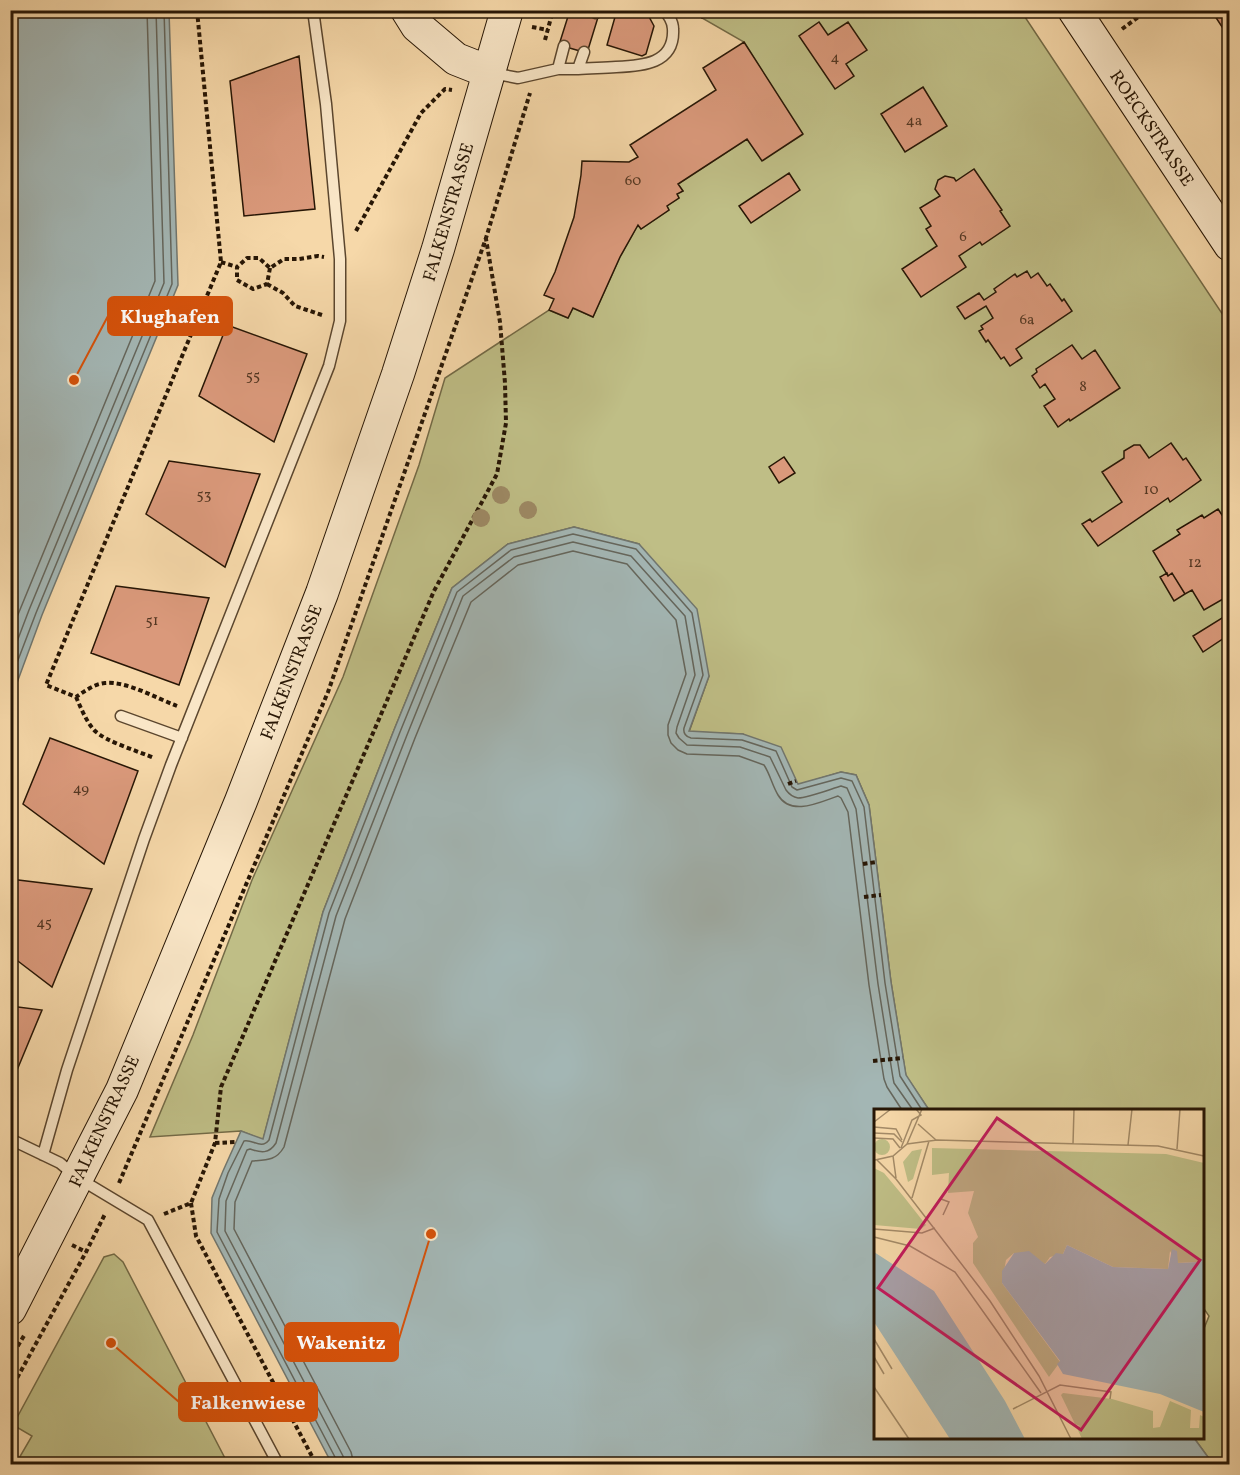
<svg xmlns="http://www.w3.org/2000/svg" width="1240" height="1475" viewBox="0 0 1240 1475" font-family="Vollkorn,serif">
<rect width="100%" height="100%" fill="#f6d8a9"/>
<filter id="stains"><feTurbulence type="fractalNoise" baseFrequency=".00333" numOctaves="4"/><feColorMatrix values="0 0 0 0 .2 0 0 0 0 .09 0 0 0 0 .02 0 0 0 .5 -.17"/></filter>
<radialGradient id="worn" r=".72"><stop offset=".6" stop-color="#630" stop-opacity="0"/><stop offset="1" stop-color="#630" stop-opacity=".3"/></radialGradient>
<!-- green -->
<path fill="#bfbe86" stroke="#736a46" stroke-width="1.5" d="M714,10L1021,11L1229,324V1464H1213L1194,1438H1202L1203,1331L1209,1316L1202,1306V1110H929L906,1076L891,982L869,805L856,775L841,772L798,785L743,734L689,732L709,676L639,544L574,527L508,544L452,588L394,730L323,912L263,1140L241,1131L150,1137L193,1035L252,880L343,677L419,465L445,378L549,310L568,318L573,308L593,317L620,257L638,225L641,229L669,210L667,206L679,198L677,194L683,191L678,184L747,139L762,160L802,135L744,42L702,18Z
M114,1254L123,1262L228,1464H11V1457L18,1460L32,1436L13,1425L104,1257Z"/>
<!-- water -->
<path fill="#a3b6b4" stroke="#71766e" stroke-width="1.5" d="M11,10L169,11L178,285L42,615L11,699Z
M574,527L639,544L697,609L709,676L689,731L743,734L781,747L798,784L841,772L856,775L869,805L891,982L906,1075L929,1110H876V1438H1194L1213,1464H332L211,1233L212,1198L223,1171L241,1131L263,1139L323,912L394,730L452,588L508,544Z"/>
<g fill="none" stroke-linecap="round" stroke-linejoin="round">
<!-- shore -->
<path stroke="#65665c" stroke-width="1.5" d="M10,634L155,281L147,10
M10,660L29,610L164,283L156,10
M10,681L36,613L172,284L164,10
M337,1464L336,1459L217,1232L219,1199L228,1173L244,1141C253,1139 261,1150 269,1140L329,913L400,732L457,592L511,550L573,534L636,549L692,613L703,675L684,728C683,733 686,737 691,738L742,740L776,751L792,787L797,790L841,778L852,781L864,807L885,983L900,1076L922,1110
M344,1464L343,1456L225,1231L226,1201L247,1150L250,1149C261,1153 269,1154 276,1143L336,916L407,735L463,596L514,557L573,542L631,556L685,616L695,675L677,727L676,733L679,738L687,745L740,747L770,757L786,790C789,794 792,797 798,798C808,798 831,789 841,786L847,788L856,809L878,984L893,1078L894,1083L913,1110
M354,1464L351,1452L234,1229L235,1202L252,1161C266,1160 276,1161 284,1147L345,919L415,738L471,602L518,565L573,551L627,564L676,620L686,674L668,725V735L671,743L678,750L687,754L739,756L764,765C770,774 772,785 778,795C791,817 820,802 838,796L841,798L848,812L869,985L884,1079L887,1087L902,1110"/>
</g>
<!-- building -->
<path fill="#da997b" stroke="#271605" stroke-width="1.5" d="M570,10H588L599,14L587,53L559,45Z
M617,10H632L648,15L654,26L646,54L642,56L607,45Z
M697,10H714L702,18Z
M1211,10H1230V35L1228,36Z
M819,22L828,35L848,22L867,50L846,64L854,76L835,89L799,36Z
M744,42L803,134L762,161L747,139L678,184L683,191L677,194L679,198L667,206L669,210L641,229L638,225L620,257L593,317L573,308L568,318L549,310L554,299L544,295L555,272L574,217L581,175L582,161L629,162L638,157L630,145L716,90L703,68Z
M299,56L315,209L244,216L230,81Z
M923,87L947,126L905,152L881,114Z
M974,169L1002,210L1000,211L1010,226L982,245L980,242L959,256L966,267L921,297L902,269L937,246L926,229L931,226L920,208L940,196L935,189L938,180L945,176L954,178L956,181Z
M789,173L800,190L751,223L739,206Z
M1027,271L1031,278L1038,273L1047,286L1050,284L1062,301L1064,299L1072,311L1016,349L1022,358L1010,366L1004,357L1001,359L988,340L986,342L979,331L983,329L981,326L993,318L986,306L965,319L957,307L979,293L984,300L996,292L994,289L1015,274L1017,277Z
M227,325L307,354L274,442L199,396Z
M1072,345L1082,359L1095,350L1120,388L1070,421L1069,419L1058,427L1044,406L1055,399L1045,384L1040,388L1032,376L1037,372L1036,369Z
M1171,443L1183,460L1186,458L1201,480L1170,502L1168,498L1098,546L1082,524L1090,519L1092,522L1122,502L1102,472L1124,458V451L1134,445H1140L1149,458Z
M784,457L795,473L779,483L769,467Z
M169,461L260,474L225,567L146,514Z
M1218,509L1230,527V595L1204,610L1192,590L1185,594L1172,573L1168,576L1153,551L1180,534L1177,530L1202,515L1204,518Z
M1167,573L1168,576L1172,573L1185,594L1174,601L1160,577Z
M116,586L209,598L179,685L91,653Z
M1230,613V634L1203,652L1193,636Z
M50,738L138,771L104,864L23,804Z
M10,879L92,889L52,987L10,955Z
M10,1006L42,1010L10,1087Z"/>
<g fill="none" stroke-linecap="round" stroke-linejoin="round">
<!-- lane casing -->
<g stroke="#5b462e" stroke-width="13">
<path id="lane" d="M596,13L597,10
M558,69L564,46
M578,69C591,68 603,68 616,67C642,66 675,64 673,29C673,22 668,13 662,10
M492,73L518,78L558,69H578L584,52
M121,716L182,738
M10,1139L60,1163L78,1178L148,1220L278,1464
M43,1155L67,1070L144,839L171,765L329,366L340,321V259L326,104L313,10"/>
</g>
<!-- secondary casing -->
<g stroke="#271605" stroke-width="34">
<path id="secondary" d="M407,10L417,26L456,59L489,72
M1074,10L1230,245
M10,1309L122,1090L241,801L322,593L398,374L438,249L507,10"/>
</g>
<!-- path -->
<path stroke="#271605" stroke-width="4" stroke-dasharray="4.5 3" stroke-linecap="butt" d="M462,10V12L477,16
M532,27L548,30
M1122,29L1148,10
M545,40L553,10
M356,231L421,113L445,89L452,90
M221,262L237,267
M270,268L267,284L253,289L237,280V267L247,258H259L270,268L284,259H299L318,256L324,257
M267,284L283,293L295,306L322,315
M76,697C81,708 86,721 94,730C106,742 138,751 154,758
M177,706C156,698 127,681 105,683C94,684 85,691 76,697L46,685L221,262L197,10
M788,784L796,781
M863,864L876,862
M864,897L881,895
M873,1061L903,1058
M215,1143L236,1142
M119,1183L328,692L486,238L530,93
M191,1203L196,1236L316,1464
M164,1214L191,1203L215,1143L221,1087L434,591L497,474L506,423L505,383L500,322L486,239
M72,1245L86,1252
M10,1359L25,1334
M10,1391L86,1252L105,1214"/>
<!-- lane -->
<use href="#lane" stroke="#f9e6c7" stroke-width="10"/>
<!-- secondary -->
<use href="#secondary" stroke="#f9e6c7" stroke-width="32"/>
</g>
<!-- trees -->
<g fill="#9d8964">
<circle cx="501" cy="495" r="9"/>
<circle cx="528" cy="510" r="9"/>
<circle cx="481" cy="518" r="9"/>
</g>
<g text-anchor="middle" stroke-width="4.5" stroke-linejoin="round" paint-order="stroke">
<!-- number labels -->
<g font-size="15" fill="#543722">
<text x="835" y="62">4</text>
<text x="914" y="125">4a</text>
<text x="633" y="185">60</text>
<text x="963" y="241">6</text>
<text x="1027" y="324">6a</text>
<text x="253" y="380">55</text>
<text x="1083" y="391">8</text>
<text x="1151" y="494">10</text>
<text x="204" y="499">53</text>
<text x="1195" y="567">12</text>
<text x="152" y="625">51</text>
<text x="81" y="793">49</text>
<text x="44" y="927">45</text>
</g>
<!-- street labels -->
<g font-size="18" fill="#271605" stroke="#f9e6c7">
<text transform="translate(1152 128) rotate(56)" y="6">ROECKSTRASSE</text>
<text transform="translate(448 212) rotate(-74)" y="6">FALKENSTRASSE</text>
<text transform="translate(291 672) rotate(-69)" y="6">FALKENSTRASSE</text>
<text transform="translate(104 1121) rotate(-65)" y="6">FALKENSTRASSE</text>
</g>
</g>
<!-- overview -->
<g transform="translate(874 1109)">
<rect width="330" height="330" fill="#f6d8a9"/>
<path d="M0 38a8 8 0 1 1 16 0a8 8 0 1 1-16 0ZM58,39L292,45L330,54V148L324,153L303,154L296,142L294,160L239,158L193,136L189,145L176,148L171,155L140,144L132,151L128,174L186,253L175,268L99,154V134L104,128L94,104L100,82L74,84L75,64L58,66ZM48,40L39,70L34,73L29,53L38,42ZM0,59L10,64L30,88L52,116L47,120L0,116ZM189,284L238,290L279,302V319L286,318L296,292L317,301L316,319H325L326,306L330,308V330H208L203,319L206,317L201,315L187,286Z" fill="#bfbe86"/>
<path d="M193,136L239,158L294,160L298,140L303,142L304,154L324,153L330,148V303L286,285L189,265L183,255L186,252L128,174V162L140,144L155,142L171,155L182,144L189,145ZM0,143L60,182L131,292L151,330H76L0,213Z" fill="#a3b6b4"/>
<path fill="none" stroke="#a38a67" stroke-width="1.5" d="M0,13L17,0M44,15L62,31M0,18L22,20L28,31M0,24L20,25L28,33M0,29L19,30L26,39M33,35L63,31L284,37L330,47M199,35L200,0M254,36L258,0M27,39L38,11L47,6L42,0M303,40L306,0M19,47L22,69M1,51L19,47L33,35L48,0M3,51L22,70L116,192L165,267L197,330M38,89L55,32M67,90L75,93L69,106M0,120L48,124L61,119M0,128L36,137L81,163L167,284M0,230L18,260M0,248L10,265M0,278L35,330M139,300L186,276L237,283L236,290"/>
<path fill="#c2185b" fill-opacity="0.15" stroke="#c2185b" stroke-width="3" d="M123,9L326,151L207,321L4,179Z"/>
<rect width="330" height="330" fill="none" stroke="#271605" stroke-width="3"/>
</g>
<!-- callouts -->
<path fill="none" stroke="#d5520b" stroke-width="2" d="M74 380L108 316M431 1234L398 1342M111 1343L179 1402"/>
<g fill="#d5520b" stroke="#f9e6c7" stroke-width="2">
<circle cx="74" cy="380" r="6"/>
<circle cx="431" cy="1234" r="6"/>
<circle cx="111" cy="1343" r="6"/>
</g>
<g fill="#d5520b" stroke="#d5520b" stroke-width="2">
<rect x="108" y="297" width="124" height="38" rx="6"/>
<rect x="285" y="1323" width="113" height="38" rx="6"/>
<rect x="179" y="1383" width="138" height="38" rx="6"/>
</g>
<g font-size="20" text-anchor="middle" font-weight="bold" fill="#fff">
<text x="170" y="323">Klughafen</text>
<text x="341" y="1349">Wakenitz</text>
<text x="248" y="1409">Falkenwiese</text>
</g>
<!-- margin -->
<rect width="1240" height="1475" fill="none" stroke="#f6d8a9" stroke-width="36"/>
<rect x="12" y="12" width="1216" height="1451" fill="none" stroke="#271605" stroke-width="3"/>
<rect x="18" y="18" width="1204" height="1439" fill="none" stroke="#271605" stroke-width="1.5"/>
<rect width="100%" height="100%" filter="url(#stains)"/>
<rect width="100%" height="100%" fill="url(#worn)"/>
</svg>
